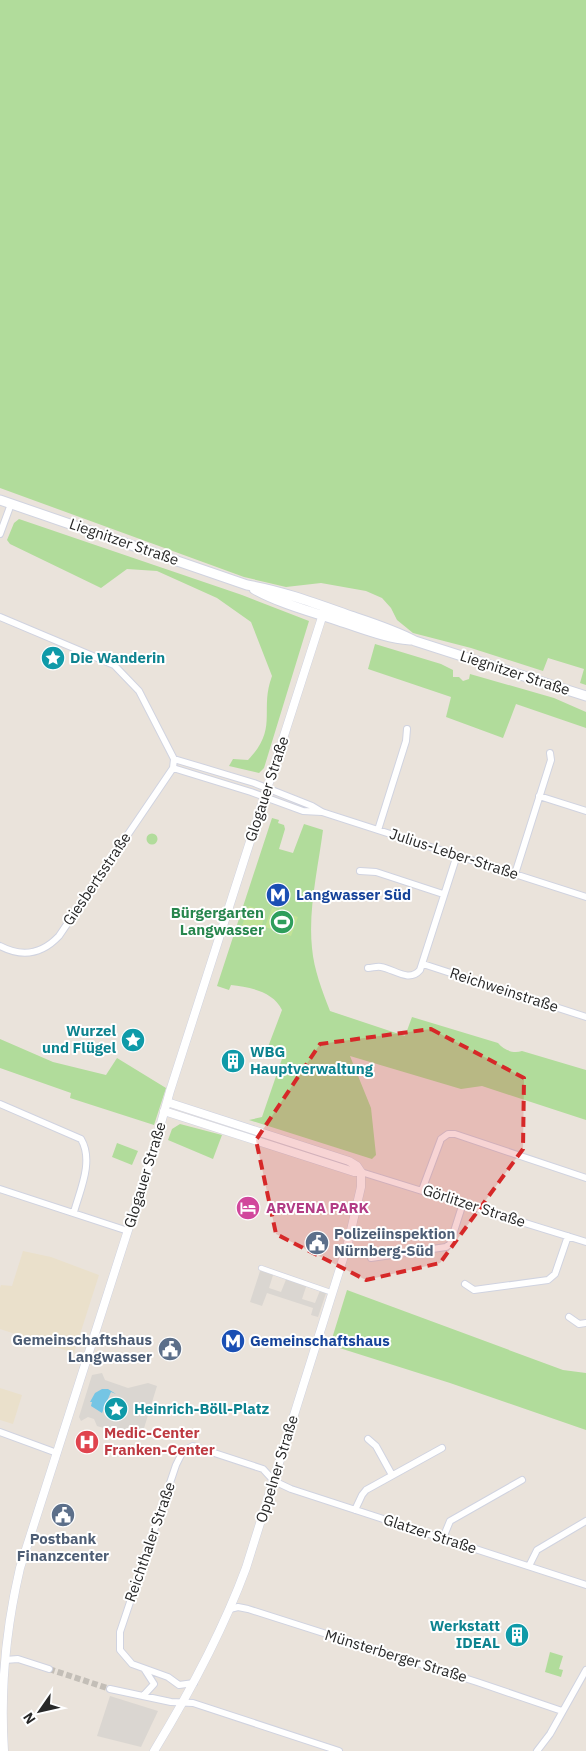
<svg xmlns="http://www.w3.org/2000/svg" width="586" height="1751" viewBox="0 0 586 1751" font-family="'IBM Plex Sans',sans-serif">
<rect width="100%" height="100%" fill="#eae3db"/>
<!-- education -->
<path fill="#eae0cb" d="M23,1251L51,1257L99,1275L74,1353L0,1329V1288L1,1285L12,1286Z
M0,1388L22,1395L13,1424L0,1420Z"/>
<!-- green -->
<path fill="#b1dc9b" d="M0,0H586V685L580,683L584,669L548,658L543,671L471,648L413,633L397,620L391,608L382,598L366,591L321,583L286,587L244,577L0,488Z
M19,519L242,595L309,621L264,768L259,773L229,766L233,759L248,760C279,728 259,711 272,676L251,622L217,598L157,571L127,569L101,588L10,544L7,540L14,523Z
M375,644L441,664L453,670V677H459L463,681L469,679L470,674L554,698L586,712V728L516,704L503,738L446,717L451,697L368,669Z
M272,818L279,820L278,823L284,825L285,829L279,849L293,853L304,824L323,830C318,868 308,910 312,948C314,970 322,990 330,1011L405,1036L412,1017L498,1043C504,1050 513,1054 522,1051L586,1070V1120L482,1086L461,1089L350,1056L371,1108L376,1155L372,1159L249,1120L262,1117L284,1053L268,1047L282,1010C273,991 249,987 231,985L229,990L217,986Z
M146.5 839a5.5 5.5 0 1 1 11 0a5.5 5.5 0 1 1-11 0Z
M0,1039L53,1062L106,1075L117,1058L166,1088L154,1125L70,1098L71,1093L0,1068Z
M180,1124L222,1135L213,1159L168,1140L172,1129Z
M117,1143L138,1151L132,1165L112,1157Z
M347,1290L563,1370L586,1373V1430L450,1383L330,1345Z
M550,1652L563,1656L559,1669L563,1670L561,1677L545,1672Z"/>
<!-- pitch -->
<path fill="#c2e397" d="M249,906L266,912L258,937L240,931Z
M272,908L298,917L291,936L265,927Z"/>
<!-- plaza -->
<path fill="#dad6d1" d="M261,1268L274,1272L269,1288L281,1292L287,1277L307,1284L302,1299L315,1303L321,1288L327,1290L318,1317L311,1315L313,1308L267,1293L262,1306L250,1302Z
M102,1373L105,1380L128,1388L148,1383L157,1386L141,1438L138,1439L97,1426L94,1419L88,1417L81,1421L79,1417L92,1375Z
M110,1696L158,1711L141,1747L97,1736Z"/>
<!-- water -->
<path fill="#75c5e4" d="M102,1389H108L116,1394L111,1392L102,1413L91,1406L92,1402H90L95,1393Z"/>
<g fill="none" stroke-linecap="round" stroke-linejoin="round">
<!-- minor-tunnel -->
<path stroke="#c3beb7" stroke-width="6" stroke-dasharray="6 3" stroke-linecap="butt" d="M49,1669L110,1689"/>
<!-- pedestrian casing -->
<g stroke="#d0d3e0" stroke-width="6">
<path id="pedestrian" d="M261,1268L333,1293"/>
</g>
<!-- minor casing -->
<g stroke="#d0d3e0" stroke-width="8">
<path id="minor" d="M0,534L11,504
M0,617L114,665L139,691L174,759L173,768L59,936C42,954 23,958 0,946
M174,759L254,783L312,806L322,812L586,897
M173,768L251,792L303,811L322,812
M539,796L586,811
M378,830L406,741L407,729
M360,871L376,872L443,894
M515,874L551,760L550,753
M423,964L586,1017
M368,968C372,968 377,966 381,967C394,969 409,983 420,970L457,855
M0,1104L81,1139C94,1161 80,1190 74,1212
M361,1172L586,1242
M0,1189L128,1231
M422,1190L441,1139L448,1134H455L586,1178
M371,1258L446,1247L450,1244L463,1203
M465,1284L474,1290L548,1280L555,1274L568,1236
M569,1317L579,1324L586,1323
M0,1432L57,1453
M368,1439L376,1446L392,1475
M355,1510L362,1495L366,1490L442,1448
M443,1538L450,1521L522,1480
M529,1566L537,1550L586,1521
M230,1609L238,1607L248,1609L477,1682L562,1711
M5,1660L18,1659L49,1669
M194,1683L179,1685L168,1677L132,1664L120,1650V1632L176,1465L183,1451L193,1446L263,1469L274,1481L291,1489L586,1585
M110,1689L171,1702L193,1703L339,1751
M143,1696L154,1684L145,1670
M537,1751L550,1734L586,1670"/>
</g>
<!-- tertiary casing -->
<g stroke="#d0d3e0" stroke-width="9">
<path id="tertiary" d="M167,1102L349,1161L357,1166L361,1172
M164,1111L354,1172H361
M4,1751C0,1690 6,1628 20,1568L152,1155L170,1091L324,611
M154,1751C190,1692 222,1633 246,1568L348,1243L361,1187V1172"/>
</g>
<!-- secondary casing -->
<g stroke="#d0d3e0" stroke-width="11">
<path id="secondary" d="M0,500L247,585C283,591 317,604 351,616C372,623 394,630 415,641L586,696
M254,589C281,604 313,612 342,622C364,629 386,638 410,640"/>
</g>
<!-- pedestrian -->
<use href="#pedestrian" stroke="#fff" stroke-width="4.5"/>
<!-- minor -->
<use href="#minor" stroke="#fff" stroke-width="6"/>
<!-- tertiary -->
<use href="#tertiary" stroke="#fff" stroke-width="8"/>
<!-- secondary -->
<use href="#secondary" stroke="#fff" stroke-width="9"/>
</g>
<!-- marked area -->
<path fill="#d62828" fill-opacity="0.2" stroke="#d62828" stroke-width="4" stroke-dasharray="10 6" stroke-linejoin="round" d="M431,1029L524,1078L523,1149L440,1263L366,1280L276,1234L256,1140L320,1044Z"/>
<!-- icons -->
<defs>
<g id="sight-disc" transform="scale(1.25)"><circle r="9.5" fill="#0f9aa8" stroke="#fff"/><path d="M0-6L1.8-2.2L6-1.7L2.9 1.2L3.7 5.4L0 3.3L-3.7 5.4L-2.9 1.2L-6-1.7L-1.8-2.2Z" fill="#fff"/></g>
<g id="metro-disc" transform="scale(1.25)"><circle r="9.5" fill="#1a4fb4" stroke="#fff"/><path d="M-5.5 5V-5H-3L0 0L3-5H5.5V5H3V-.5L0 4L-3-.5V5Z" fill="#fff"/></g>
<g id="stadium-disc" transform="scale(1.25)"><circle r="9.5" fill="#2e9e5b" stroke="#fff"/><path d="M0-5a6.5 5 0 1 0 0 10a6.5 5 0 1 0 0-10ZM-3.5-1.8h7v3.6h-7Z" fill="#fff"/></g>
<g id="building-disc" transform="scale(1.25)"><circle r="9.5" fill="#0f9aa8" stroke="#fff"/><path d="M-4-6H4V6H1V3H-1V6H-4ZM-2.5-4.3h1.7v1.8h-1.7ZM.8-4.3h1.7v1.8H.8ZM-2.5-1h1.7V.8h-1.7ZM.8-1h1.7V.8H.8Z" fill="#fff"/></g>
<g id="hotel-disc" transform="scale(1.25)"><circle r="9.5" fill="#d1479c" stroke="#fff"/><path d="M-6-4.5h1.5V1H6V5H4.5V3h-9V5H-6ZM-4 0a1.8 1.8 0 1 1 3.6 0ZM.5 0V-2.5h3Q6-2.5 6 0Z" fill="#fff"/></g>
<g id="civic-disc" transform="scale(1.25)"><circle r="9.5" fill="#5c6f8a" stroke="#fff"/><path d="M-.6-6.5H3V-4.5H.6V-3L4-1V1h2V6H-6V1h2V-1L-.6-3ZM-1.2 2.5V6h2.4V2.5Z" fill="#fff"/></g>
<g id="hospital-disc" transform="scale(1.25)"><circle r="9.5" fill="#e0444e" stroke="#fff"/><path d="M-5-5h3v3.5h4V-5h3V5h-3V1.5h-4V5h-3Z" fill="#fff"/></g>
</defs>
<g fill-rule="evenodd">
<use href="#sight-disc" x="53" y="658"/>
<use href="#metro-disc" x="278" y="895"/>
<use href="#stadium-disc" x="282" y="922"/>
<use href="#sight-disc" x="133" y="1040"/>
<use href="#building-disc" x="233" y="1061"/>
<use href="#hotel-disc" x="248" y="1208"/>
<use href="#civic-disc" x="317" y="1243"/>
<use href="#metro-disc" x="233" y="1341"/>
<use href="#civic-disc" x="170" y="1349"/>
<use href="#sight-disc" x="116" y="1409"/>
<use href="#hospital-disc" x="87" y="1442"/>
<use href="#civic-disc" x="63" y="1515"/>
<use href="#building-disc" x="517" y="1635"/>
</g>
<g text-anchor="middle" stroke-width="4" stroke-linejoin="round" paint-order="stroke">
<!-- street labels -->
<g font-size="15" fill="#282828" stroke="#fff">
<text transform="translate(124 542) rotate(19)" y="5">Liegnitzer Straße</text>
<text transform="translate(515 673) rotate(18)" y="5">Liegnitzer Straße</text>
<text transform="translate(267 789) rotate(-72)" y="5">Glogauer Straße</text>
<text transform="translate(454 854) rotate(18)" y="5">Julius-Leber-Straße</text>
<text transform="translate(97 879) rotate(-56)" y="5">Giesbertsstraße</text>
<text transform="translate(504 990) rotate(18)" y="5">Reichweinstraße</text>
<text transform="translate(145 1175) rotate(-73)" y="5">Glogauer Straße</text>
<text transform="translate(474 1206) rotate(18)" y="5">Görlitzer Straße</text>
<text transform="translate(277 1469) rotate(-73)" y="5">Oppelner Straße</text>
<text transform="translate(430 1534) rotate(18)" y="5">Glatzer Straße</text>
<text transform="translate(150 1542) rotate(-71)" y="5">Reichthaler Straße</text>
<text transform="translate(396 1656) rotate(17)" y="5">Münsterberger Straße</text>
</g>
<!-- culture labels -->
<g font-size="15" font-weight="bold" fill="#0d838f" stroke="#fff" text-anchor="start">
<text x="70" y="663">Die Wanderin</text>
<text x="116" y="1036" text-anchor="end">Wurzel<tspan x="116" dy="17">und Flügel</tspan></text>
<text x="250" y="1057">WBG<tspan x="250" dy="17">Hauptverwaltung</tspan></text>
<text x="134" y="1414">Heinrich-Böll-Platz</text>
<text x="500" y="1631" text-anchor="end">Werkstatt<tspan x="500" dy="17">IDEAL</tspan></text>
</g>
<!-- transit labels -->
<g font-size="15" font-weight="bold" fill="#164399" stroke="#fff" text-anchor="start">
<text x="296" y="900">Langwasser Süd</text>
<text x="250" y="1346">Gemeinschaftshaus</text>
</g>
<!-- leisure labels -->
<g font-size="15" font-weight="bold" fill="#27864d" stroke="#fff" text-anchor="end">
<text x="264" y="918">Bürgergarten<tspan x="264" dy="17">Langwasser</tspan></text>
</g>
<!-- hotel labels -->
<g font-size="15" font-weight="bold" fill="#b23c85" stroke="#fff" text-anchor="start">
<text x="266" y="1213">ARVENA PARK</text>
</g>
<!-- service labels -->
<g font-size="15" font-weight="bold" fill="#4e5e75" stroke="#fff" text-anchor="start">
<text x="334" y="1239">Polizeiinspektion<tspan x="334" dy="17">Nürnberg-Süd</tspan></text>
<text x="152" y="1345" text-anchor="end">Gemeinschaftshaus<tspan x="152" dy="17">Langwasser</tspan></text>
<text x="63" y="1544" text-anchor="middle">Postbank<tspan x="63" dy="17">Finanzcenter</tspan></text>
</g>
<!-- health labels -->
<g font-size="15" font-weight="bold" fill="#be3a42" stroke="#fff" text-anchor="start">
<text x="104" y="1438">Medic-Center<tspan x="104" dy="17">Franken-Center</tspan></text>
</g>
</g>
<!-- north arrow -->
<g transform="translate(40 1711) rotate(236)" stroke="#ffffff" stroke-width="4" paint-order="stroke">
<path d="M0-4L9 19L0 12L-9 19Z" fill="#282828"/>
<text y="-8" font-size="14" font-weight="bold" text-anchor="middle" fill="#282828">N</text>
</g>
</svg>
